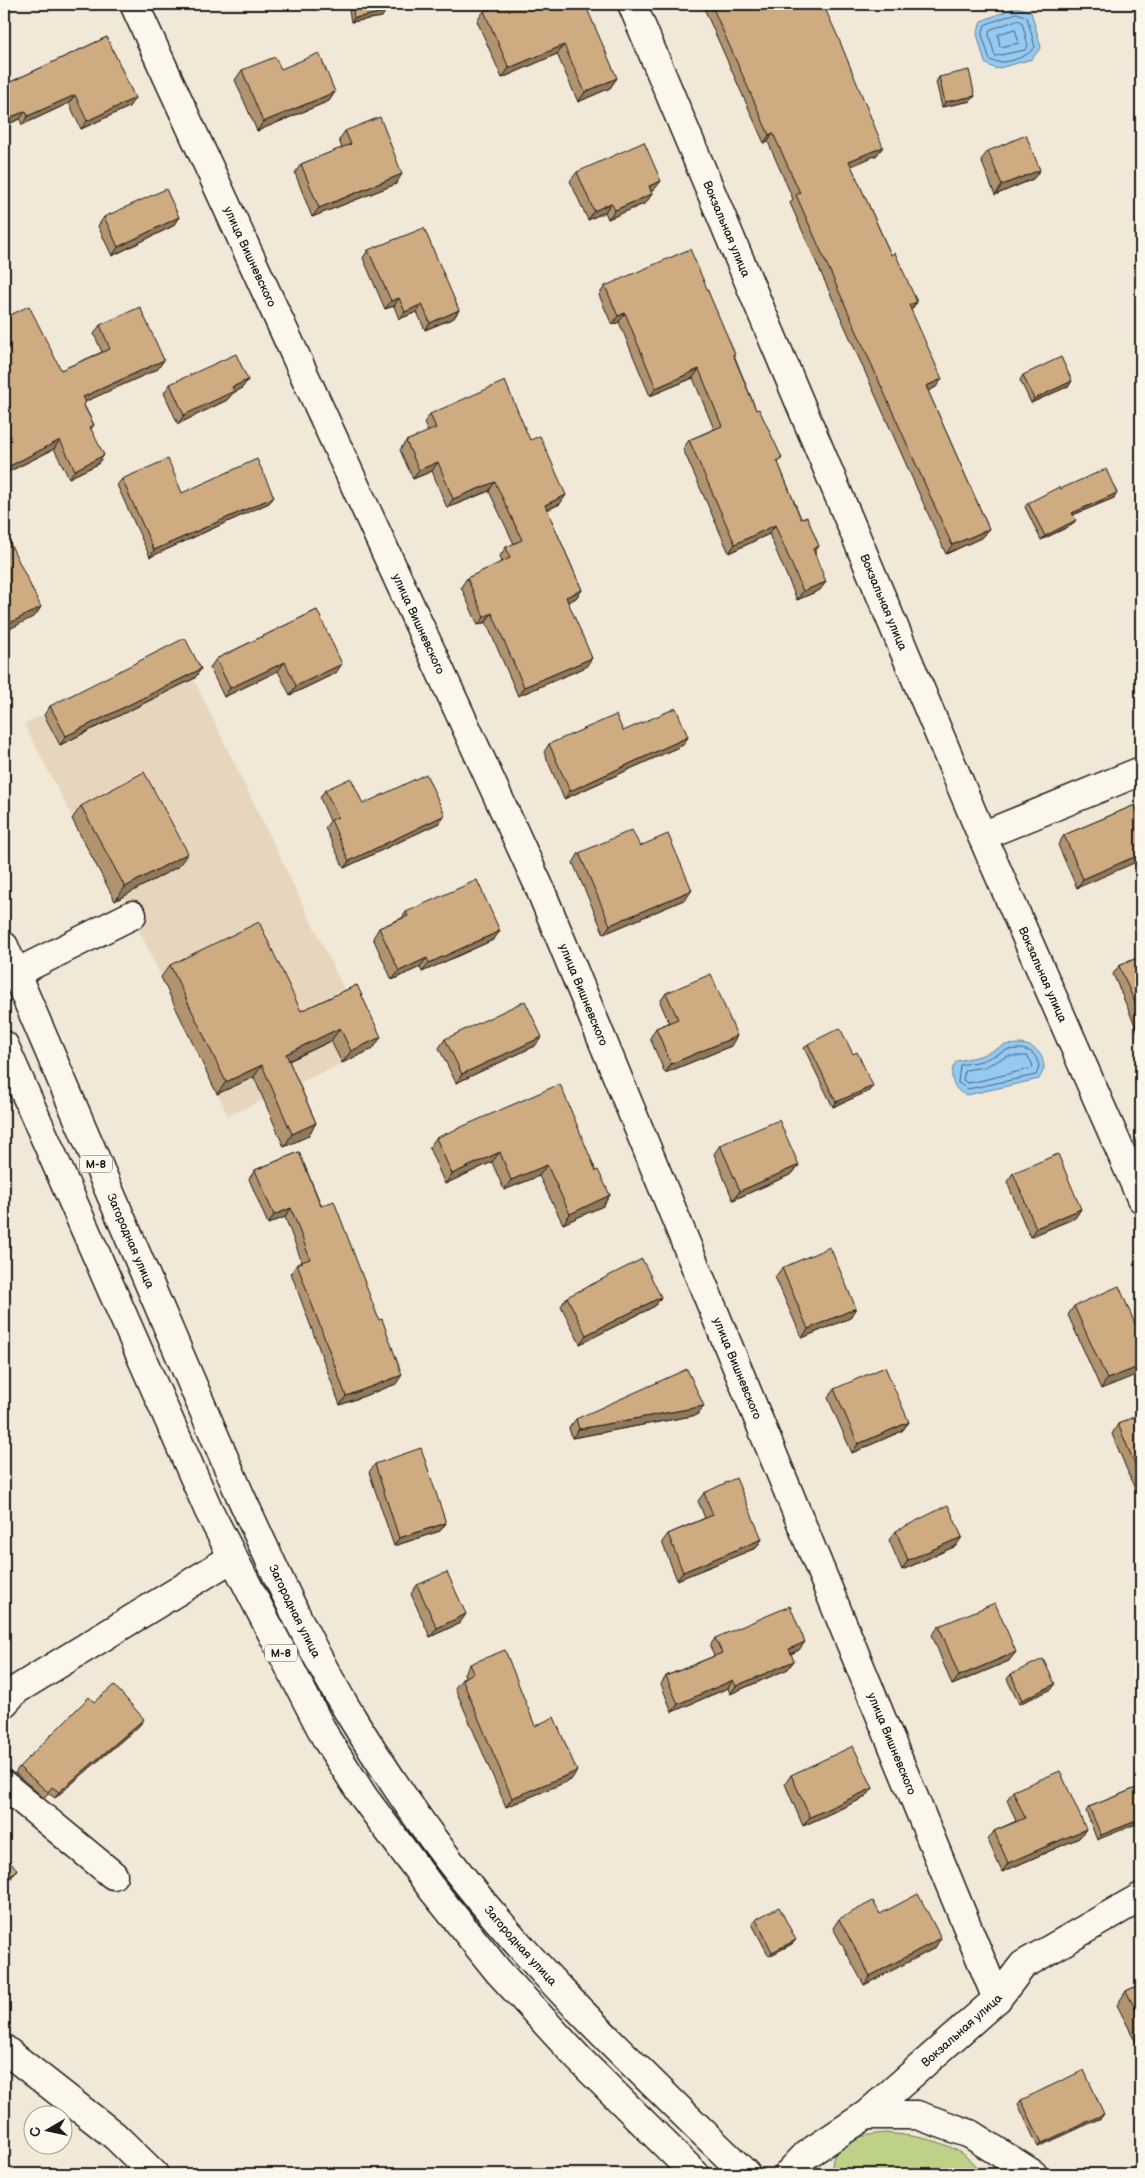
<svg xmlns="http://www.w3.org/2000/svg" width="1145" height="2178" viewBox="0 0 1145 2178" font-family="'Balsamiq Sans',sans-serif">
<rect width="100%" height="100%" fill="#f2e8d7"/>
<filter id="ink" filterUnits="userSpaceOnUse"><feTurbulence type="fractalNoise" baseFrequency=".02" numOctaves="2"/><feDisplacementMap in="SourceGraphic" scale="10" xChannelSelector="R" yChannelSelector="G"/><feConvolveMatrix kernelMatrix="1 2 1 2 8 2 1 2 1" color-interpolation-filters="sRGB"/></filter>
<g filter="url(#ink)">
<!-- built -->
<path fill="#e7d6bd" d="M178,647L373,1049L228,1116L123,897L115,900L24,724Z"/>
<!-- green -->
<path fill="#bdd288" stroke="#6c7752" d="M886,2133C923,2137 959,2141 982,2174H837L832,2168C832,2139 863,2135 886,2133Z"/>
<!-- water -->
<path fill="#95caf3" stroke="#65849d" d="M1017,7L1031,12L1041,47L1032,59L996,69L985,63L977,34L981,21Z
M1020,1044C1035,1045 1044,1054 1044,1069L1039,1079L967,1095C952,1091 947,1073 957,1061L980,1056L1005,1045Z"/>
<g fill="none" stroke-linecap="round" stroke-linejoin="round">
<!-- shore -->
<path stroke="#4c6272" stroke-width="1" d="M1017,13L1027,17L1035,47C1027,58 1002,66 990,60L982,35L985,25Z
M1018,20L1022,22L1028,46L1025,50L995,56L989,35L990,30Z
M1015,29L1019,43L1000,47L998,35Z
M1020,1049C1032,1050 1037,1055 1039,1067L1036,1075L968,1089L958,1083L960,1065L982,1061L1007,1050Z
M1008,1056H1027L1032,1063L1033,1068L975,1082L967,1083L963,1080L965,1070L984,1067Z"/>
<!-- minor casing -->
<g stroke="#1c1c1c" stroke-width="31">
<g id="minor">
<path id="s1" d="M134,4L538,884L997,1999"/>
<path id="s2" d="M632,4L982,836L1141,1198"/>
<path d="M982,836L1141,771"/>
<path d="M16,973L132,915"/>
<path d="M4,1703L16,1690L232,1558"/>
<path d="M4,1785L113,1875"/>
<path d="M4,2049L115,2136L154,2174"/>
<path d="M866,2115H917L970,2134L1033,2174"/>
<path id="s3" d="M788,2174L806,2155L866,2115L997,1999L1023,1965L1141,1897"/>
</g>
</g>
<!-- highway casing -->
<g stroke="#1c1c1c" stroke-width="31">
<g id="highway">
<path id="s4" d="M4,946L240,1495C275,1571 310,1650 354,1721C379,1761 405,1801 433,1839C523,1962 637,2068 746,2174"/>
<path d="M4,1045L209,1511L327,1740L363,1796L432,1889L498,1971L579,2059L695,2174"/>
</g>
</g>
<!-- minor -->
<use href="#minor" stroke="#fbf7ec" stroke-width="28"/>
<!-- highway -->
<use href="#highway" stroke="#fbf7ec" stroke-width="28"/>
</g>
<!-- wall -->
<path fill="#b1936f" stroke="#1c1c1c" d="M348,4H384L382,17L351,22Z
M501,4L617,78L610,88L578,102L557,54L502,78L477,21L484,11Z
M704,4H823L877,155L851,166L891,255L917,302L911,310L936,387L928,391L989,529L983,537L946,554L790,203L793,199L768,142L764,143L703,6Z
M107,37L129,107L81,129L69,103L22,125L20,119L4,126V85Z
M281,69L335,92L329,101L257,131L235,80L242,70Z
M939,77L975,96L971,101L942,107L936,82Z
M345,131L396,184L312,217L295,173L301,164L342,148L339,140Z
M988,151L1040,170L1033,179L995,195L981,160Z
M577,172L654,190L651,191L646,203L608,219L605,212L588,220L570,181Z
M104,217H179L173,226L112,256L98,226Z
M368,250L459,310L454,318L425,330L417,312L399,319L394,306L385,309L363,258Z
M605,286L734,355L756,410L782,458L778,463L815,552L820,590L797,600L769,534L729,553L683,449L689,440L714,429L693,378L650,396L619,322L612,325L599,295Z
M4,318L61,370L102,352L94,334L100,325L158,369L86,401L84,405L94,425L91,429L98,464L69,478L54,449L4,474Z
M1023,375L1069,386L1031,403L1020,380Z
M248,380L241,389L233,393L227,400L178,424L164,393L170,384Z
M430,414L530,440L560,504L547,510L582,590L576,598L568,602L586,667L518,696L486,622L478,625L461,587L467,578L502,562L500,556L506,547L514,544L489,491L447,508L432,471L413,479L400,450L406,441L428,432L424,423Z
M122,479L182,493L274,497L269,503L150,557L117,485Z
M1060,489L1117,493L1114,498L1073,515L1072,525L1041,540L1025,507L1028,503Z
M317,610L336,673L290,695L278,671L224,697L210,668L216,659Z
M195,678L60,745L44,715L50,706Z
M623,731L688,737L683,745L564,799L544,752L549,744Z
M325,790L363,804L439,823L344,868L325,828L330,821L320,798Z
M1135,805L1077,888L1058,845L1064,835Z
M81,806L179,866L115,901L72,819Z
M640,846L686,899L604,934L573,863L579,853Z
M406,912L500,931L493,940L422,972L420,967L392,980L373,938L379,928L402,918Z
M1141,956V1039L1113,974L1119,966Z
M170,965L301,1011L357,985L373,1049L342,1063L331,1041L289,1061L316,1123L308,1136L284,1147L254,1077L217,1094L161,977Z
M666,993L731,1046L665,1073L650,1038L656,1028L669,1023L660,1002Z
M445,1039L535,1046L456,1083L439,1048Z
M808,1044L869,1091L833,1107L804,1048Z
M436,1138L596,1171L610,1195L603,1206L563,1224L539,1176L504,1190L492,1162L445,1184L429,1148Z
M720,1145L799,1165L792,1174L733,1200L714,1154Z
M299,1152L396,1384L340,1405L291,1273L297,1264L302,1262L285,1217L268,1224L249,1179L255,1170Z
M1013,1173L1081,1209L1075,1218L1030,1237L1007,1182Z
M782,1268L850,1318L802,1338L775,1277Z
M567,1297H661L655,1306L580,1344L561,1306Z
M1074,1306L1141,1338L1101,1389L1068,1315Z
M834,1389L909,1422L902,1431L852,1453L828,1398Z
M1141,1414V1492L1137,1494L1112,1434L1118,1424Z
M697,1415L572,1438L569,1428L576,1419Z
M375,1464L446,1523L440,1531L394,1546L369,1472Z
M704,1493L762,1539L756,1548L677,1580L662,1542L668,1534L705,1518L698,1501Z
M896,1531L956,1546L902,1570L889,1540Z
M417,1585L460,1623L430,1637L411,1594Z
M939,1626L1009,1661L952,1685L932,1635Z
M715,1638L799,1650L791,1654L788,1669L730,1694L728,1688L672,1712L661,1684L666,1676L714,1656L710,1646Z
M470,1664L535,1726L571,1780L506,1807L455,1688L462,1679L465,1677L464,1673Z
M1011,1674L1052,1689L1019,1704L1007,1679Z
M94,1702L140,1725L55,1798L48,1793L44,1798L15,1773L19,1767Z
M791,1775L873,1788L866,1797L803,1826L785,1784Z
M1141,1786L1097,1840L1086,1811L1089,1807Z
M1013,1791L1086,1829L1079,1838L1002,1872L988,1840L994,1831L1016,1821L1007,1800Z
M880,1914L935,1948L864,1985L833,1928L839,1919Z
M756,1919L796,1940L792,1944L769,1956L752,1924Z
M1141,1984V2052L1117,2005L1126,1991Z
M1021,2100L1101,2118L1038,2147L1018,2104Z"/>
<!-- shaded-wall -->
<path fill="#90785a" stroke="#1c1c1c" d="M385,12L382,17L351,22L354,18Z
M564,45L557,54L502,78L509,68Z
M617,78L610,88L578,102L585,92Z
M335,92L329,101L257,131L263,122Z
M75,95L69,103L22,125L28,116Z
M975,96L971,101L942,107L945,102Z
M135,98L129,107L81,129L87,121Z
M26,111L20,119L4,126V120Z
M773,133L768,142L764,143L769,135Z
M883,147L877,155L843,170L849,161Z
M1040,170L1033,179L995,195L1002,185Z
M402,174L396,184L312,217L319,208Z
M661,181L654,190L642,195L649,186Z
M652,194L646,203L608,219L615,210Z
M611,203L605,212L588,220L594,211Z
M179,217L173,226L112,256L118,247Z
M399,298L394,306L385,309L391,301Z
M917,302L911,310L909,305Z
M422,304L417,312L399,319L405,312Z
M459,310L454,318L425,330L430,323Z
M625,313L619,322L612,325L618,316Z
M164,360L158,369L78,405L83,397Z
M699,369L693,378L650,396L656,388Z
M942,379L936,387L920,395L926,386Z
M248,380L241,389L233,393L227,400L178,424L184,415L232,387Z
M1072,381L1069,386L1031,403L1034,399Z
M60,440L54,449L4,474V469Z
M104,455L98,464L69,478L75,470Z
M438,462L432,471L413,479L419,470Z
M495,482L489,491L447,508L453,499Z
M1117,493L1114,498L1068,517L1072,513Z
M566,495L560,504L539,513L545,505Z
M274,497L269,503L150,557L154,550Z
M1076,520L1072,525L1041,540L1045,536Z
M775,525L769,534L729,553L735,544Z
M989,529L983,537L946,554L952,545Z
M819,546L813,555V549Z
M826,582L820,590L797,600L803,591Z
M582,590L576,598L560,606L566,597Z
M41,607L35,616L4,632V626Z
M492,613L486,622L478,625L484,617Z
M592,658L586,667L518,696L524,687Z
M285,662L278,671L224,697L230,688Z
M342,664L336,673L290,695L296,686Z
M201,669L195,678L60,745L66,736Z
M688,737L683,745L564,799L570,791Z
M445,815L439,823L344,868L349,861Z
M188,853L179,866L115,901L125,887Z
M1141,854V860L1077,888L1083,879Z
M692,890L686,899L604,934L610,925Z
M500,931L493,940L422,972L429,963Z
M427,958L420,967L392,980L399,971Z
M340,1028L331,1041L277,1066L286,1054Z
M737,1036L731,1046L665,1073L671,1064Z
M381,1037L373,1049L342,1063L351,1051Z
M542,1037L535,1046L456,1083L462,1074Z
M262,1065L254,1077L217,1094L226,1082Z
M873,1086L869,1091L833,1107L836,1102Z
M316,1123L308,1136L284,1147L292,1134Z
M500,1152L492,1162L445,1184L452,1174Z
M547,1165L539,1176L504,1190L511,1180Z
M799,1165L792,1174L733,1200L740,1191Z
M610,1195L603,1206L563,1224L570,1214Z
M291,1208L285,1217L268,1224L274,1215Z
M1081,1209L1075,1218L1030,1237L1036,1228Z
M661,1297L655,1306L580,1344L586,1335Z
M856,1308L850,1318L802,1338L808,1329Z
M1141,1366V1373L1101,1389L1107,1379Z
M402,1375L396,1384L340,1405L346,1396Z
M704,1406L697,1415L572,1438L579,1429Z
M909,1422L902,1431L852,1453L858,1444Z
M1141,1488V1492L1137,1494Z
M446,1523L440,1531L394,1546L399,1538Z
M962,1537L956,1546L902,1570L908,1560Z
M762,1539L756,1548L677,1580L683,1572Z
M466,1614L460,1623L430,1637L437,1628Z
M805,1642L799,1650L783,1657L789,1649Z
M1016,1652L1009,1661L952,1685L959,1676Z
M794,1661L788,1669L730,1694L736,1686Z
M733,1680L728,1688L672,1712L678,1704Z
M1055,1684L1052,1689L1019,1704L1022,1700Z
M144,1719L140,1725L55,1798L59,1792Z
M577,1771L571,1780L506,1807L512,1798Z
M873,1788L866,1797L803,1826L810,1817Z
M1141,1819V1822L1097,1840L1101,1835Z
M1086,1829L1079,1838L1002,1872L1008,1863Z
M17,1869L8,1883L4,1887V1883Z
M941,1938L935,1948L864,1985L870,1976Z
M796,1940L792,1944L769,1956L772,1952Z
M1104,2114L1101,2118L1038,2147L1042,2143Z"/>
<!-- building -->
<path fill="#ceab81" stroke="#1c1c1c" d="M352,4H384L385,12L354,18Z
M501,4H585L617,78L585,92L564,45L509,68L484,11Z
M711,4H823L838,37L883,147L849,161L891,255L895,253L917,302L909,305L942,379L926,386L989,529L952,545L796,195L800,193L773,133L769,135Z
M107,37L135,98L87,121L75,95L28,116L26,111L4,120V85Z
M319,53L335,92L263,122L242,70L275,57L281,69Z
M969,70L975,96L945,102L939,77Z
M380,117L402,174L319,208L301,164L351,144L345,131Z
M1026,135L1040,170L1002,185L988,151Z
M644,142L661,181L649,186L652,194L615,210L611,203L594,211L577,172Z
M166,189L179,217L118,247L104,217Z
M424,228L459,310L430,323L422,304L405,312L399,298L391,301L368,250Z
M690,249L735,354H733L756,410L759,409L782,458L777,460L801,519L807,517L819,546L813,549L826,582L803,591L775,525L735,544L689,440L722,426L699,369L656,388L625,313L618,316L605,286Z
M29,306L61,370L110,349L100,325L140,307L164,360L83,397L86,402L83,404L94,425L90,427L104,455L75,470L60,440L4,469V318Z
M236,354L248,380L232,387L234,391L184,415L170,384Z
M1061,357L1072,381L1034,399L1023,375Z
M505,381L530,440L540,436L566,495L545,505L582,590L566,597L592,658L524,687L492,613L484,617L467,578L510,558L506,547L522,540L495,482L453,499L438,462L419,470L406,441L436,428L430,414Z
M168,459L182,493L257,459L274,497L154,550L122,479Z
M1106,469L1117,493L1072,513L1076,520L1045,536L1028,503L1059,487L1060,489Z
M4,531L41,607L4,626Z
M317,610L342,664L296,686L285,662L230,688L216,659Z
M185,638L201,669L66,736L50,706Z
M676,708L688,737L570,791L549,744L616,715L623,731Z
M144,772L188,853L125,887L81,806Z
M426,774L445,815L349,861L331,820L338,817L325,790L351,778L363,804Z
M1135,805L1141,820V854L1083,879L1064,835Z
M632,830L640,846L668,834L692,890L610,925L579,853Z
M477,880L500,931L429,963L427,958L399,971L379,928L408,916L406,912Z
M259,922L301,1011L357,985L381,1037L351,1051L340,1028L286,1054L316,1123L292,1134L262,1065L226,1082L170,965Z
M1141,956V1016L1119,966Z
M711,974L737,1036L671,1064L656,1028L678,1019L666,993Z
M525,1001L542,1037L462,1074L445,1039Z
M840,1028L853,1054L857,1052L873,1086L836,1102L808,1044Z
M560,1084L596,1171L598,1170L610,1195L570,1214L547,1165L511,1180L500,1152L452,1174L436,1138Z
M779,1120L799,1165L740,1191L720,1145Z
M299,1152L321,1206L334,1201L379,1320L382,1319L402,1375L346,1396L297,1264L310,1259L291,1208L274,1215L255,1170Z
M1058,1154L1081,1209L1036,1228L1013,1173Z
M830,1247L856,1308L808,1329L782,1268Z
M642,1259L661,1297L586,1335L567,1297Z
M1119,1286L1141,1338V1366L1107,1379L1074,1306Z
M885,1367L909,1422L858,1444L834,1389Z
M687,1369L704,1406L579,1429L576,1419Z
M1141,1414V1479L1118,1424Z
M421,1448L446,1523L399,1538L375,1464Z
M736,1478L762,1539L683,1572L668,1534L713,1515L704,1493Z
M948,1505L962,1537L908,1560L896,1531Z
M447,1572L466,1614L437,1628L417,1585Z
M995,1603L1016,1652L959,1676L939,1626Z
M790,1606L805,1642L789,1649L794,1661L736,1686L733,1680L678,1704L666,1676L722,1653L715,1638Z
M505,1650L535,1726L554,1717L577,1771L512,1798L462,1679L474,1673L470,1664Z
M1043,1659L1055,1684L1022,1700L1011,1674Z
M114,1685L144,1719L59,1792L52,1787L48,1792L19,1767L89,1697L94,1702Z
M853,1746L873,1788L810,1817L791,1775Z
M1060,1771L1086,1829L1008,1863L994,1831L1025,1818L1013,1791Z
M1141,1786V1819L1101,1835L1089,1807Z
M4,1857L17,1869L4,1883Z
M918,1894L941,1938L870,1976L839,1919L873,1901L880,1914Z
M779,1907L796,1940L772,1952L756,1919Z
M1141,1984V2020L1126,1991Z
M1084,2070L1104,2114L1042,2143L1021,2100Z
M1141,2165V2174H1121Z"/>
</g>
<g text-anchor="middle" stroke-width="4" stroke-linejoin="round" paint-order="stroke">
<!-- shield labels -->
<g fill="#fbf7ec" stroke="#5f5e5a" stroke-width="1">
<rect x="80" y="1155.5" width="32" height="17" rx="4"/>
<rect x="265" y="1644.5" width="32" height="17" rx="4"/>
</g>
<g font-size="11" font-weight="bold" fill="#1c1c1c">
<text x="96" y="1168">М-8</text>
<text x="281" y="1657">М-8</text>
</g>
<!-- street labels -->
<g font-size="12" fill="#1c1c1c" stroke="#fbf7ec">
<text dy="4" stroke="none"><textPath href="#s2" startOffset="244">Вокзальная улица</textPath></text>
<text dy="4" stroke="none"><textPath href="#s1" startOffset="278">улица Вишневского</textPath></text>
<text dy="4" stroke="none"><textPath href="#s2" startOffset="649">Вокзальная улица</textPath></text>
<text dy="4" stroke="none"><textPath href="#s1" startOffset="682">улица Вишневского</textPath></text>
<text dy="4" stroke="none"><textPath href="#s2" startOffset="1054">Вокзальная улица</textPath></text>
<text dy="4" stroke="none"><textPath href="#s1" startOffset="1088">улица Вишневского</textPath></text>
<text dy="4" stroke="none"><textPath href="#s4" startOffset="321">Загородная улица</textPath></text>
<text dy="4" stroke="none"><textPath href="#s1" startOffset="1492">улица Вишневского</textPath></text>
<text dy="4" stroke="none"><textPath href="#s4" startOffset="726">Загородная улица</textPath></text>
<text dy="4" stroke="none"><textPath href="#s1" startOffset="1898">улица Вишневского</textPath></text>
<text dy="4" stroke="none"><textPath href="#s4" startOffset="1131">Загородная улица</textPath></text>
<text dy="4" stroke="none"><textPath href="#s3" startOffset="226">Вокзальная улица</textPath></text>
</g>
</g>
<!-- margin -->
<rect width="1145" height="2178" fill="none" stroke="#fbf7ec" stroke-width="20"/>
<rect x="10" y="10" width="1125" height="2158" fill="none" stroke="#1c1c1c" stroke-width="2" filter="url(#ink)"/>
<!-- north arrow -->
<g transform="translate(48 2130) rotate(261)"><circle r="24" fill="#fbf7ec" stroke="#a29f99"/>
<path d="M0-4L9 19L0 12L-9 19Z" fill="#1c1c1c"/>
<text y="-8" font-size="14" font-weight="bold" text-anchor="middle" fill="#1c1c1c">С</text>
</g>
</svg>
